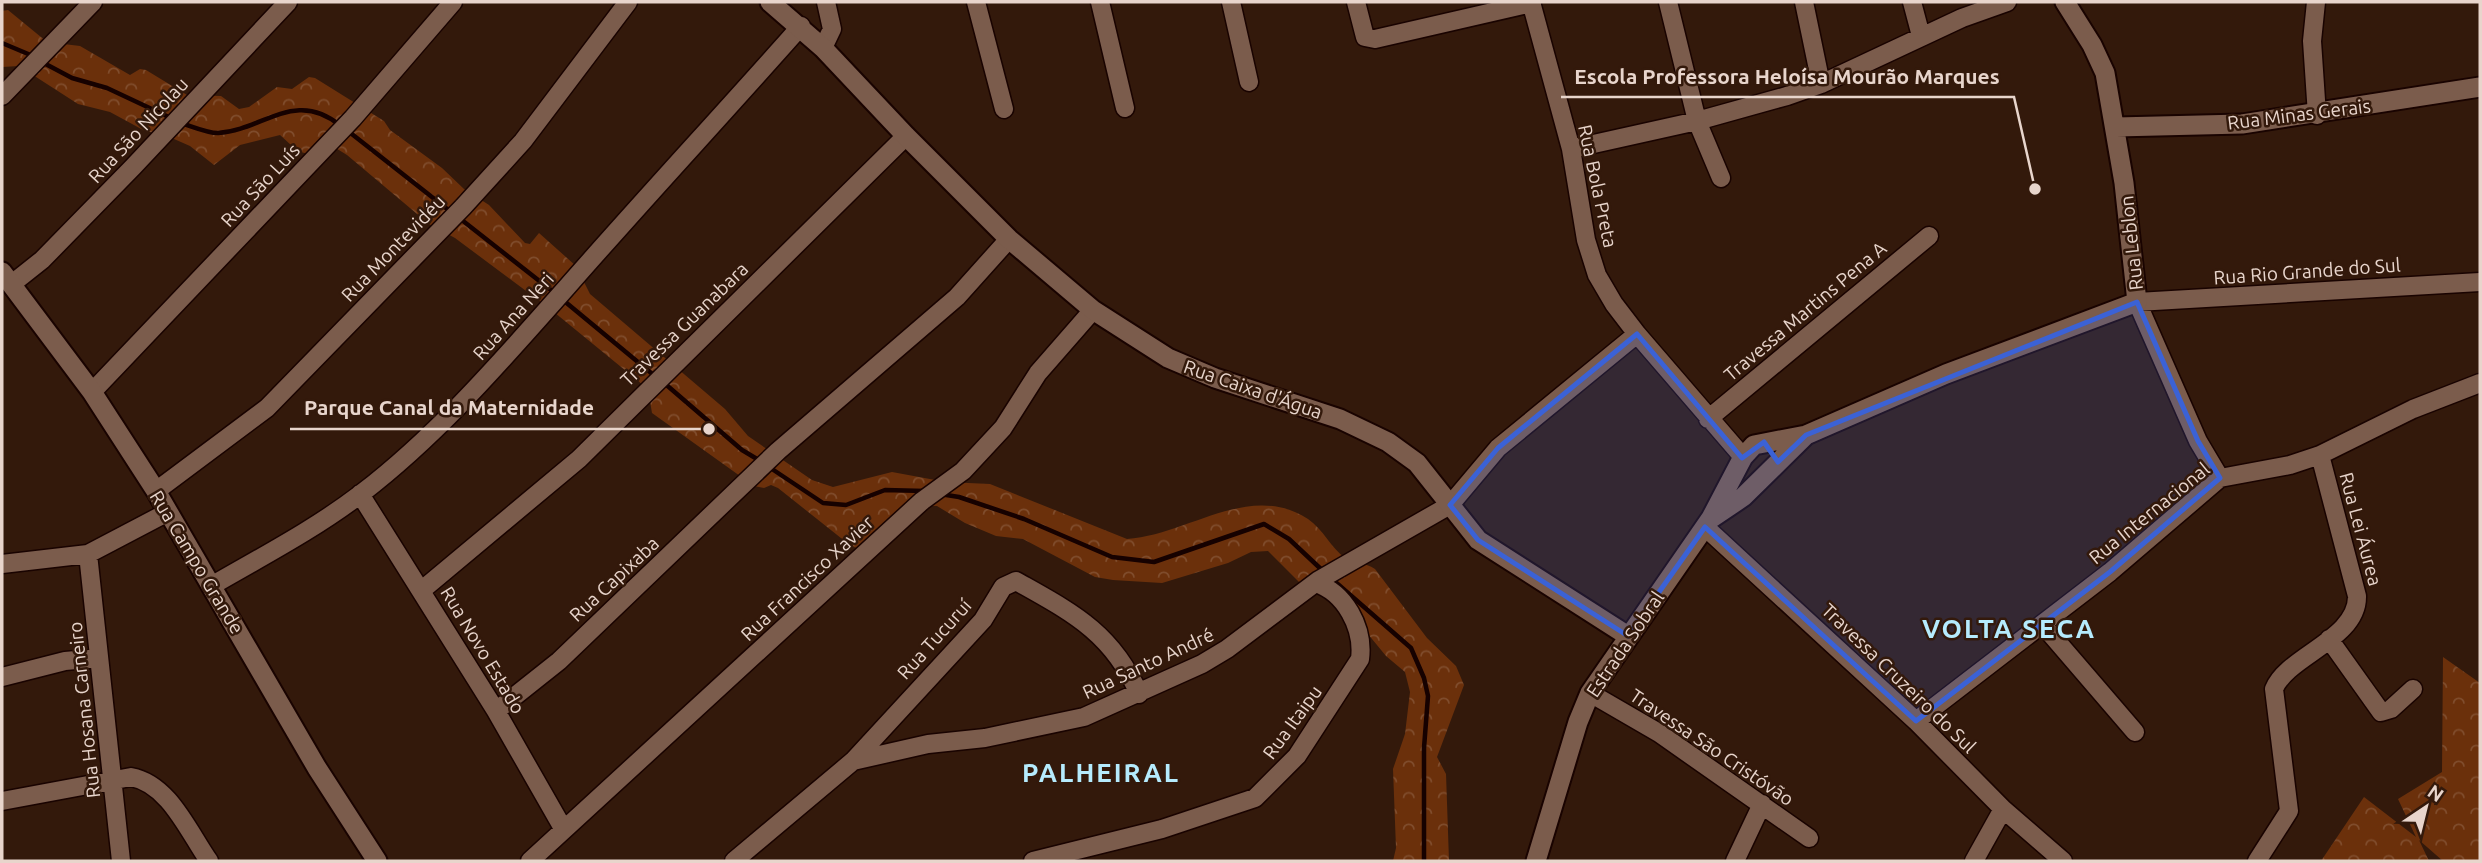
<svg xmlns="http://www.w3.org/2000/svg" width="2482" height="863" viewBox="0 0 2482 863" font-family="Ubuntu,sans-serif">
<defs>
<pattern id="park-crowns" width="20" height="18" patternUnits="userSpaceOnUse" patternTransform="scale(1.75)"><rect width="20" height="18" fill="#6b300b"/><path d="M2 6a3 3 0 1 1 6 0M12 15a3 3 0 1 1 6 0" fill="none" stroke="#804d2d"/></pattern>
</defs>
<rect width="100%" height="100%" fill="#33190b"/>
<!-- park -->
<path fill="url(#park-crowns)" d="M8,10L47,42L80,46L130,75L140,69L146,70L187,95L221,96L239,109L249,107L277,87L292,89L309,77L315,78L384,121L390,130L442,168L464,189L489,205L525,243L530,244L539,233L576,266L590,294L725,409L748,436L812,480L833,487L892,472L946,482L990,484L1127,539C1188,535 1249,481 1308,519C1323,529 1331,548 1345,558C1354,564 1365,562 1375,569L1427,638L1456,666L1464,685L1437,757L1446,774L1449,861H1393L1396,848L1393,769L1405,734L1410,692L1405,672L1386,656L1349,611L1332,598L1301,584L1268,551L1251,552L1228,563L1162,583L1113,580L1095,577L1023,539L996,536L965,523L937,506L904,505L857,548L851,546L778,488L771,485L764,488L754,486L652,413L648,389L549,308L455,238L429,224L347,155L334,147C304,157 304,157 280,135L240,145L214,165L190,146L165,135L145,131L110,112L78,104L19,66L2,67V11Z
M2443,657L2480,683V861H2443L2419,840L2429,861H2321L2364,797L2416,837L2398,799L2442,772Z"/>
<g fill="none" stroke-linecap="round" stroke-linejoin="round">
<!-- stream -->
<path stroke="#160100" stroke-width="4.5" d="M2,43L33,56
M40,61L72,78L107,88L173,119
M181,123C191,126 207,133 218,133C264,130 295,88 341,126
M348,131L451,212
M458,217L556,294
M563,300L656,377
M663,382L742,450L762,462
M769,467L823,503L846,505L885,490L925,491
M940,494L959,497L1024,519L1112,557L1154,562L1264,524L1289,539L1323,571
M1332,579L1411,648L1424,678L1428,696L1424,748V861"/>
<!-- minor casing -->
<g stroke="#190300" stroke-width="21">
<path id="minor" d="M976,2L1004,109
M1100,2L1125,108
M1231,2L1249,82
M1356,2L1365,37L1375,39L1532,3
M1531,2L1571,149L1586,240L1597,275L1614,304L1637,334L1743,457
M1668,2L1697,121L1721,178
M1804,2L1821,84
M1912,2L1921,36
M2316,2L2312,41L2317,115
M823,48L832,29L826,2
M2,96L93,2
M1571,149L1697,121L1787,96L1821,84L1962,18L2007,2
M13,283L42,260L133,167L288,2
M92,392L353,118L453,2
M1708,419L1929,236
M2220,478L2198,441L2137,302L2480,282
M156,491L267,408L463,207L523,141L628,2
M360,494L496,711L564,830
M1705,527L1916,721L2003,809L2063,861
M88,554L121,861
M2,564L88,554L168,512
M213,585C263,556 315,529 362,493C439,434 503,359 567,287C644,199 724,113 801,26
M422,590L579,459L906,136
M2043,625L2135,732
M2329,639L2381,712L2391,709L2413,689
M2,677L65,661L99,658
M1590,693L1659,733L1809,838
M496,711L559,661L778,451L957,297L1009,239
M1916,721L2110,572L2220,478L2290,465L2320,455L2413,409L2480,383
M853,761L928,744L985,738L1084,717L1202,664L1227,649L1319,580L1450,505L1498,448L1637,334
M2,801L131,777C169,784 188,831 209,861
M530,861L922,501L963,471L1003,428L1038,373L1093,310
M734,861L853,761L983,620L1003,587L1016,581C1071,612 1112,632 1139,694
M1033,861L1162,829L1255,798L1297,756L1360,659C1364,628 1345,592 1315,583
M1735,861L1762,804
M1974,861L2003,809
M2257,861L2289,811L2274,689C2287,656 2358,639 2357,596L2320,455"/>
</g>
<!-- tertiary casing -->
<g stroke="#190300" stroke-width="23">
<path id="tertiary" d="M770,2L823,48L906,136L1009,239L1093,310L1168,358L1215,378L1340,419L1388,442L1417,463L1478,540L1628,636
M2116,127L2242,124L2480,87
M2,272L92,392L156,491L317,768L377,861
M1712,518L1743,497L1806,435
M1536,861L1578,722L1590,693L1711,518L1743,457L1754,445L1806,435L1946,374L2137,302L2124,183L2105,73L2092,45L2065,2"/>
</g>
<!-- minor -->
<use href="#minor" stroke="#7b5c4c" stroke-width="18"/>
<!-- tertiary -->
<use href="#tertiary" stroke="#7b5c4c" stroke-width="19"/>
</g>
<!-- marked area -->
<path fill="#3b62d6" fill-opacity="0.2" stroke="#3b62d6" stroke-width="5" stroke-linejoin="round" d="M2137,302L2198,441L2220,478L2110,572L1916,721L1705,527L1628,636L1478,540L1450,505L1498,448L1637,334L1742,458L1764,442L1778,462L1806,435Z"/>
<g text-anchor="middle" stroke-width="5" stroke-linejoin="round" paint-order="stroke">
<!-- street labels -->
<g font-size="19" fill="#e8d5cc" stroke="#33190b">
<text transform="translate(2299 114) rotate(-7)" y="7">Rua Minas Gerais</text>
<text transform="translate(138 130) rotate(-47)" y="7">Rua São Nicolau</text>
<text transform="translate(260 185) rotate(-47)" y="7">Rua São Luís</text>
<text transform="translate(1598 186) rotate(78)" y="7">Rua Bola Preta</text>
<text transform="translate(2131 243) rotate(-96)" y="7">Rua Leblon</text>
<text transform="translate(393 248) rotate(-46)" y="7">Rua Montevidéu</text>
<text transform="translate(2307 271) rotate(-4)" y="7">Rua Rio Grande do Sul</text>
<text transform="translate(1805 311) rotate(-40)" y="7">Travessa Martins Pena A</text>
<text transform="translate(513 316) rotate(-48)" y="7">Rua Ana Neri</text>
<text transform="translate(684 324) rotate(-44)" y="7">Travessa Guanabara</text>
<text transform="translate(1253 389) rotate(19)" y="7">Rua Caixa d'Água</text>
<text transform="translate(2149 513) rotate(-39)" y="7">Rua Internacional</text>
<text transform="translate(2361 529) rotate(75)" y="7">Rua Lei Áurea</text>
<text transform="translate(197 562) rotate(59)" y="7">Rua Campo Grande</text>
<text transform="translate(807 578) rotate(-43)" y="7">Rua Francisco Xavier</text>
<text transform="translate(614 579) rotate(-43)" y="7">Rua Capixaba</text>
<text transform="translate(934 639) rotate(-48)" y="7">Rua Tucuruí</text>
<text transform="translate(1625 644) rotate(-56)" y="7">Estrada Sobral</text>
<text transform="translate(483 650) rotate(59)" y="7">Rua Novo Estado</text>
<text transform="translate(1148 663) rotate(-25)" y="7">Rua Santo André</text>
<text transform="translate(1899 678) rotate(44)" y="7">Travessa Cruzeiro do Sul</text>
<text transform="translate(84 710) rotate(-96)" y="7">Rua Hosana Carneiro</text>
<text transform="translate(1292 722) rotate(-54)" y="7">Rua Itaipu</text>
<text transform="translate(1712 747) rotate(34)" y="7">Travessa São Cristóvão</text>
</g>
<!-- district labels -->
<g font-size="26" font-weight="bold" letter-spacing="2" fill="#b5ebfd" stroke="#33190b">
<text x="2009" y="638">VOLTA SECA</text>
<text x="1101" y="782">PALHEIRAL</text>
</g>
</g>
<!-- callouts -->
<path fill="none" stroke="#e8d5cc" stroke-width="2.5" d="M2035 189L2014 97H1561M709 429L608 429H290"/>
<g fill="#e8d5cc" stroke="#33190b" stroke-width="2.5">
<circle cx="2035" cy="189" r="7"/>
<circle cx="709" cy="429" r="7"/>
</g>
<g font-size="21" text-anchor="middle" font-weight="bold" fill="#e8d5cc" stroke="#33190b" stroke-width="5" stroke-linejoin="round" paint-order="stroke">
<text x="1787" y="84">Escola Professora Heloísa Mourão Marques</text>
<text x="449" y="415">Parque Canal da Maternidade</text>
</g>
<!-- border -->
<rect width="2482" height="863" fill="none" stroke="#e8d5cc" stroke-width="7"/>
<!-- north arrow -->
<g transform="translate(2426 807) rotate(35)" stroke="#33190b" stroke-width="5" paint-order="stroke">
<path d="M0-5L12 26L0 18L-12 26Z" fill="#e8d5cc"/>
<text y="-10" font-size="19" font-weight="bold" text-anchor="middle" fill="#e8d5cc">N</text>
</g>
</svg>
